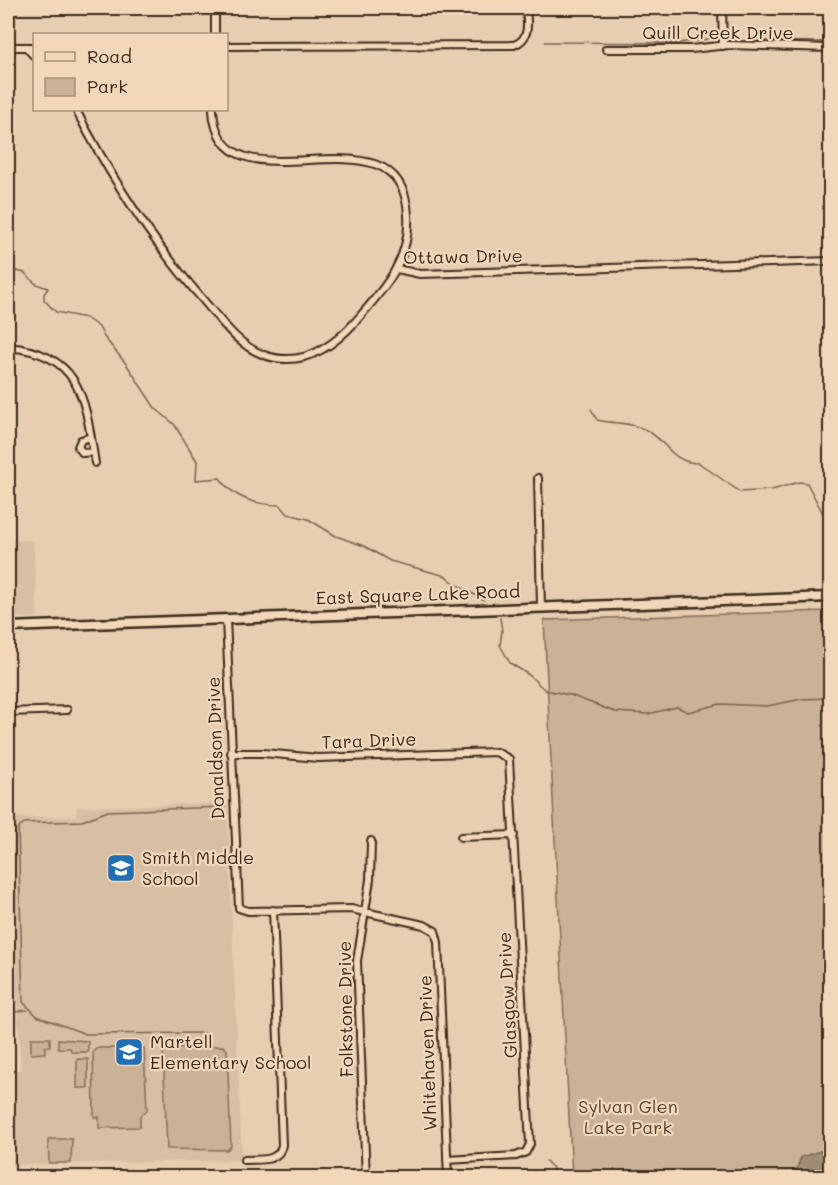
<svg xmlns="http://www.w3.org/2000/svg" width="838" height="1185" viewBox="0 0 838 1185" font-family="Mali,sans-serif">
<rect width="100%" height="100%" fill="#e7ceb0"/>
<filter id="ink" filterUnits="userSpaceOnUse"><feTurbulence type="fractalNoise" baseFrequency=".0167" numOctaves="2"/><feDisplacementMap in="SourceGraphic" scale="12" xChannelSelector="R" yChannelSelector="G"/><feConvolveMatrix kernelMatrix="1 2 1 2 8 2 1 2 1" color-interpolation-filters="sRGB"/></filter>
<g filter="url(#ink)">
<!-- built -->
<path fill="#d8bfa3" d="M33,540L38,617H8V541Z
M227,803L242,1160L8,1165V1070H21L16,987H8V972L16,971L10,818L76,816L77,807Z"/>
<!-- green -->
<path fill="#cab297" stroke="#826e5a" stroke-width="1.5" d="M830,611V1177H572L544,620Z
M31,1038H50V1046L45,1047V1053L31,1054Z
M58,1039L88,1041V1052H72L70,1048H58Z
M223,1046L227,1050L231,1146L227,1150L167,1149L163,1048Z
M97,1048H144L147,1110L140,1116V1127L99,1128V1117H94L93,1052Z
M77,1059H88V1088H77Z
M48,1139H72L71,1163H49Z"/>
<!-- water -->
<path fill="#a08b74" stroke="#786452" stroke-width="1.5" d="M830,1148V1177H794L801,1157Z"/>
<g fill="none" stroke-linecap="round" stroke-linejoin="round">
<!-- stream -->
<path stroke="#786452" stroke-width="1.5" d="M735,38L741,41L830,42
M545,42L678,43L709,39
M8,269L25,273L36,284L48,288L44,294V300L56,312L86,318L99,327L104,337L127,365L155,408L174,424L197,461L196,480L220,478C234,499 256,505 280,505L288,514L308,519L336,536L364,546L390,561L446,576C455,586 471,592 484,600
M591,409L597,420C614,424 631,422 646,430C667,440 670,463 699,463L740,492L772,490L799,482L807,483L830,527
M500,618L502,631L500,645L510,663L529,675L545,690L570,695L615,712L648,714L677,707L688,712L720,704L767,706L802,699L830,698
M8,1013L27,1010
M205,1033L86,1034L37,1016L23,1002L18,829L24,823L82,821L108,811L225,807
M546,1161L553,1168L554,1178"/>
<!-- street casing -->
<g stroke="#3b2a1e" stroke-width="10">
<path id="street" d="M722,8L723,46
M215,34V8
M226,46L514,45C531,39 527,22 526,8
M8,47H34
M26,47L34,56
M606,49H691L728,45L830,48
M76,110C112,180 152,242 204,301C221,321 239,346 264,355C301,368 332,348 356,321C383,290 411,260 408,215C402,97 219,221 213,110
M397,269L420,274L830,261
M8,347C83,354 85,401 95,463
M91,437L81,440L78,447L83,453L93,452
M538,478L541,607
M226,619L239,908L248,911L351,909L424,925L435,931L438,942L448,1178
M8,712L67,710
M231,753H263L318,758L496,752L509,759L530,1144L526,1152L516,1156L447,1160
M461,837L514,835
M244,1160C259,1159 279,1163 282,1145L273,910
M366,1178L357,961L370,880L371,841"/>
</g>
<!-- secondary casing -->
<g stroke="#3b2a1e" stroke-width="13">
<path id="secondary" d="M8,627L830,597"/>
</g>
<!-- street -->
<use href="#street" stroke="#f2d8b9" stroke-width="6"/>
<!-- secondary -->
<use href="#secondary" stroke="#f2d8b9" stroke-width="8"/>
</g>
</g>
<!-- icons -->
<defs>
<g id="school-square" transform="scale(1.5)"><rect x="-9" y="-9" width="18" height="18" rx="4" fill="#1f6fb2" stroke="#f2d8b9"/><path d="M0-5L7-2L0 1L-7-2ZM-4 1L0 2.5L4 1V4Q0 6-4 4Z" fill="#fff"/></g>
</defs>
<g fill-rule="evenodd">
<use href="#school-square" x="121" y="868"/>
<use href="#school-square" x="129" y="1052"/>
</g>
<g text-anchor="middle" stroke-width="4.5" stroke-linejoin="round" paint-order="stroke">
<!-- street labels -->
<g font-size="18" fill="#3b2a1e" stroke="#f2d8b9">
<text x="718" y="39">Quill Creek Drive</text>
<text transform="translate(463 257) rotate(-1)" y="6">Ottawa Drive</text>
<text transform="translate(418 595) rotate(-2)" y="6">East Square Lake Road</text>
<text transform="translate(369 741) rotate(-2)" y="6">Tara Drive</text>
<text transform="translate(216 748) rotate(-92)" y="6">Donaldson Drive</text>
<text transform="translate(508 995) rotate(-93)" y="6">Glasgow Drive</text>
<text transform="translate(346 1009) rotate(-91)" y="6">Folkstone Drive</text>
<text transform="translate(428 1053) rotate(-92)" y="6">Whitehaven Drive</text>
</g>
<!-- poi labels -->
<g font-size="18" fill="#3b2a1e" stroke="#f2d8b9" text-anchor="start">
<text x="142" y="864">Smith Middle<tspan x="142" dy="21">School</tspan></text>
<text x="150" y="1048">Martell<tspan x="150" dy="21">Elementary School</tspan></text>
</g>
<!-- park labels -->
<g font-size="18" fill="#584536" stroke="#f2d8b9">
<text x="628" y="1113">Sylvan Glen<tspan x="628" dy="21">Lake Park</tspan></text>
</g>
</g>
<!-- margin -->
<rect width="838" height="1185" fill="none" stroke="#f2d8b9" stroke-width="30"/>
<rect x="15" y="15" width="808" height="1155" fill="none" stroke="#3b2a1e" stroke-width="2" filter="url(#ink)"/>
<!-- legend -->
<rect x="33" y="33" width="195" height="78" fill="#f2d8b9" stroke="#a9927b" stroke-width="1.5"/>
<rect x="45" y="52" width="30" height="9" fill="#f2d8b9" stroke="#a9927b" stroke-width="1.5"/>
<text x="87" y="63" font-size="18" fill="#3b2a1e">Road</text>
<rect x="45" y="78" width="30" height="18" fill="#cab297" stroke="#a9927b" stroke-width="1.5"/>
<text x="87" y="93" font-size="18" fill="#3b2a1e">Park</text>
</svg>
